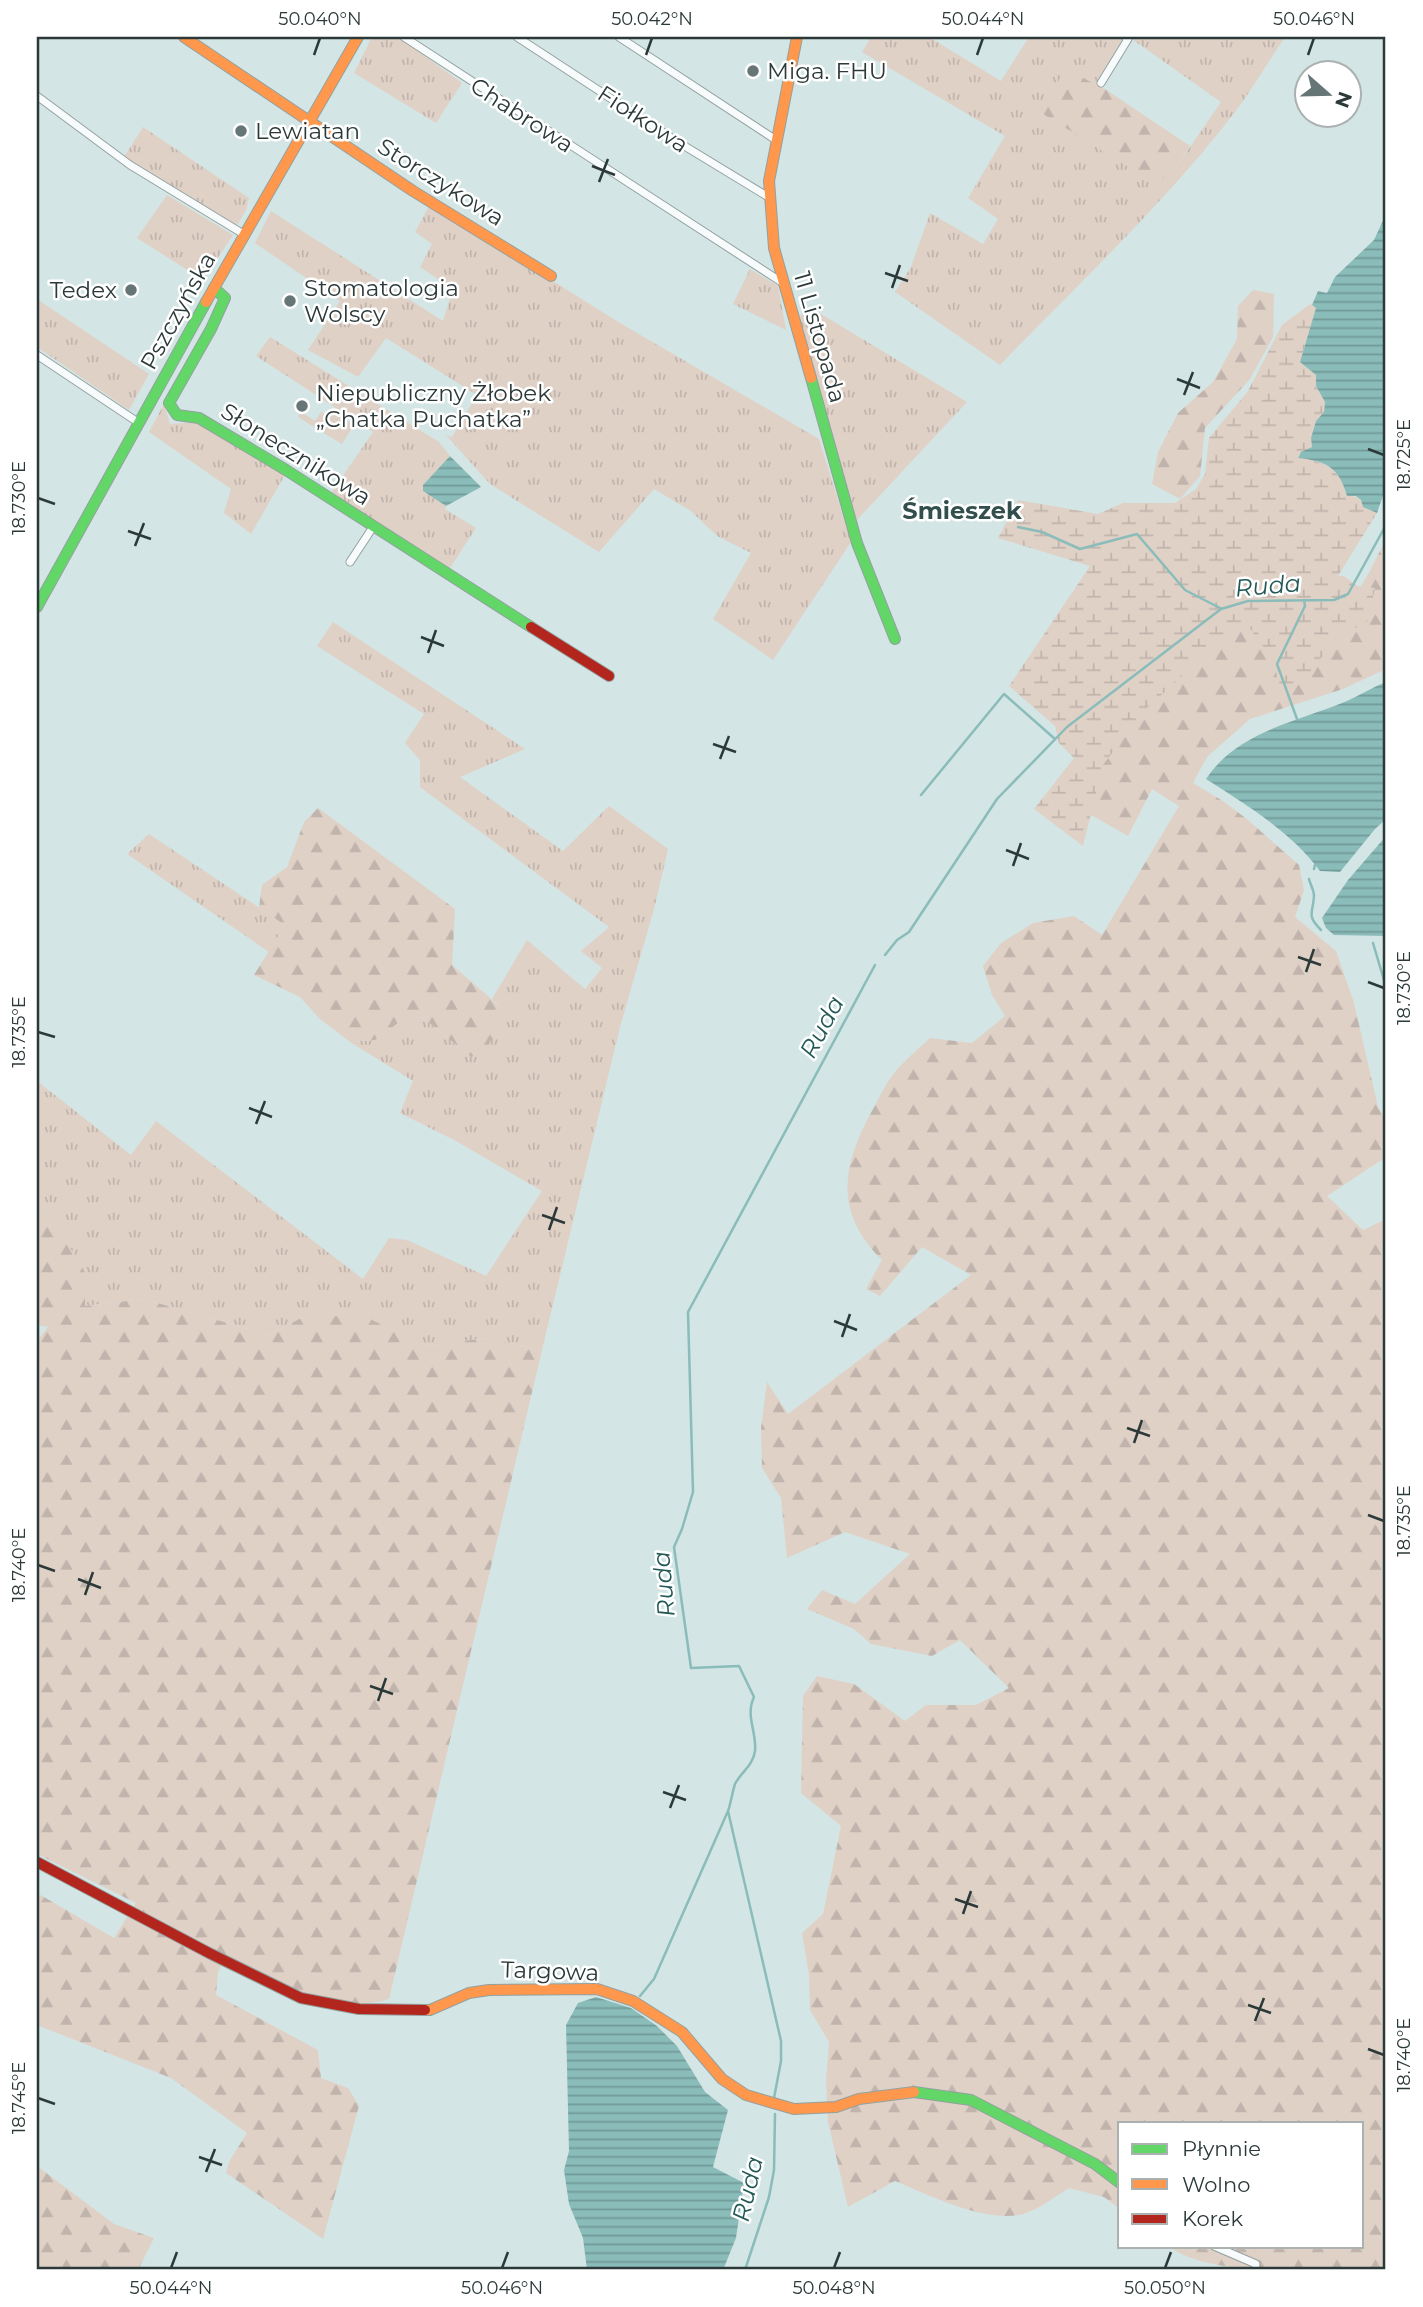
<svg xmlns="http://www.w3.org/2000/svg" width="1423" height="2307" viewBox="0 0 1423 2307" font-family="Montserrat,sans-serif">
<defs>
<pattern id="grass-tufts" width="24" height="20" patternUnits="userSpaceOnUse" patternTransform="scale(1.75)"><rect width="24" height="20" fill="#e0d1c7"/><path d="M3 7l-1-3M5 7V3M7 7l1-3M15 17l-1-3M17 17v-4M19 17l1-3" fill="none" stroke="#c0b4ac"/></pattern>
<pattern id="forest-firs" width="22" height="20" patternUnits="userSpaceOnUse" patternTransform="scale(1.75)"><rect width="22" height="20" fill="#e0d1c7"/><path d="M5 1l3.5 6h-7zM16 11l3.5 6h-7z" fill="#c0b4ac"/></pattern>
<pattern id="wetland-marsh" width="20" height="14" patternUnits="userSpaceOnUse" patternTransform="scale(1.75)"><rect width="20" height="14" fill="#e0d1c7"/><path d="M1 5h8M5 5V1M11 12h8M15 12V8" fill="none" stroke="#c0b4ac"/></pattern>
<pattern id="water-rules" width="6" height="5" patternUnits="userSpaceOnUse" patternTransform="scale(1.75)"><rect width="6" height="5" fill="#8abcba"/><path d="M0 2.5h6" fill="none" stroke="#719a98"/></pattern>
</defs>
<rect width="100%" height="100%" fill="#d3e5e4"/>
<!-- grass -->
<path fill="url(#grass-tufts)" d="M372,37H399L462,83L436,123L354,73Z
M871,37H929L1001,81L1029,37H1116L1122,41L1095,84L1175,169L1221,102L1129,37H1285C1268,62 1253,88 1235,112C1165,203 1079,283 1000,365L895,292L911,267L930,213L983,244L998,219L968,198L1005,136L862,52Z
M143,127L249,198L246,210L236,227L124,157Z
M167,195L233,235L203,280L137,238Z
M430,204L620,323L819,439L851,542L773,660L713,619L751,553L717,536L691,511L654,489L599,552L490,484L446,435L452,437L477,395L386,338L358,377L308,350L340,301L255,243L271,211L443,321L453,289L420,267L432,244L415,232Z
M750,269L778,286L786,330L733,304Z
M37,299L149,374L129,410L37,347Z
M806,305L967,402L857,520L795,328Z
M270,337L439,442L450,456L423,485V491L446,506L445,509L476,528L450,568L331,493L373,432L256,356Z
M164,404L170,424L196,422L285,475L251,534L224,513L231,489L149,432Z
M333,622L525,749L460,777L563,851L609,806L668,849L654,909L620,1027L542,1350L485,1338L428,1346L405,1337L301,1318L269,1335L144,1299L85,1306L53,1220L37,1206V1081L131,1155L156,1121L363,1279L389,1238L407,1240L486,1276L542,1191L456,1141L400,1113L413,1081L350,1042L375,1040L402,1020L422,1017L471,1057L505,1011L492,999L527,940L585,989L602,968L581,951L609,927L420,787V760L405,743L424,714L317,646Z
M149,834L285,925L269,952L127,854Z"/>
<!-- forest -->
<path fill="url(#forest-firs)" d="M1065,67L1094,84L1096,83L1190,146L1175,169L1156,184L1043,114Z
M1253,290L1274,294L1273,337L1250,379L1205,428L1200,476L1180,499L1152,484L1158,452L1178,413L1213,382L1237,339L1238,306Z
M1386,539V669L1343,689L1250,719L1207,757L1193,783L1223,801L1248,820L1299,865L1304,890L1295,917L1336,951L1354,1003L1378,1107L1386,1120V1157L1327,1196L1363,1230L1386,1219V1271L1382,1276L1386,1285V2270C1329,2270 1214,2280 1168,2246H1362V2123H1120V2209L1104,2197L1069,2188C1056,2196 1041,2208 1026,2213C990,2226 929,2195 895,2181L848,2207L828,2122L826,2081L829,2042L810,2010L809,1975L802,1933L823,1914L841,1826L801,1793L803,1696L817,1676L854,1684L905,1721L926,1705H976L1009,1688L960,1640L932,1656L871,1644L854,1629L807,1609L822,1590L855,1604L910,1554L845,1532L787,1558L781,1498L762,1468L761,1428L767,1382L788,1414L971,1275L922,1247L880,1296L866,1289L882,1260C833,1211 842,1165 873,1109C880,1097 886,1082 895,1072C905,1060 918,1049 930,1038L972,1043L1005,1016L992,995L983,966L1001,943L1033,923L1074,916L1102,935L1179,806L1152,789L1128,836L1067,801L1113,719L1250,607H1348L1370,571Z
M318,808L455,909L452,965L505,1011L485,1052L471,1057L422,1017L402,1020L375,1040L350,1042L320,1019L300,997L254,975L285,925L259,908L262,885L287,867L304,822Z
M37,1206L53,1220L85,1272V1306L144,1299L269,1335L301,1318L361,1315L428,1346L485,1338L542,1350L389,1999C332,2017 274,1982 226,1955L218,1972L216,1995L318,2050L321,2078L348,2088L359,2106L323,2239L226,2173L229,2162L247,2133L171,2078L37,2025V1893L114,1938L136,1903L37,1854V1341L48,1327L37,1325Z
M37,2166L114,2224L154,2238L138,2270H37Z"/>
<!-- wetland -->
<path fill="url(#wetland-marsh)" d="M1310,304L1316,308L1300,362L1316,375V386L1325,402L1324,412L1316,421L1311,438L1312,447L1301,452L1298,457C1326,463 1339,466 1347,496C1357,496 1361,497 1363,507L1377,513L1338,576H1344L1357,586L1375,588L1367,623L1335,637L1305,682L1279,693L1275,663L1244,620L1147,708L1103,765L1083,846L1034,809L1074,758L1059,743L1055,726L1009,686L1090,566L998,538L1018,500L1098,514L1123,503H1175L1196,489L1205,474L1209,438L1248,391L1282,325Z"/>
<!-- green -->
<path fill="#e0d1c7" d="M329,410L354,425L342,444L298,417L301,412L315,421L321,412L326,414Z"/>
<!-- water -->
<path fill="url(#water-rules)" d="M1386,214V487L1377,513L1363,507L1361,500L1356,496H1347C1339,467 1326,461 1298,458L1301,452L1312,447L1311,438L1316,421L1324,412L1325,402L1316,386V375L1300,362L1316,308L1312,305L1318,291L1327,293L1335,277L1374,240Z
M450,456L481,487L446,506L423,491V485Z
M1386,682V819L1375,829L1340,872L1320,871C1290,831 1248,806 1206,779C1238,731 1297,722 1347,701C1360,695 1373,687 1386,682Z
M1386,836V924L1384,930L1386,936L1334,935L1326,928L1322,918L1348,880Z
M596,1997L631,2008L657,2026L677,2046L705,2092L728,2110L713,2167L744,2183L736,2238L723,2270H587L583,2238L569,2204L564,2170L569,2151L566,2025L578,2003Z"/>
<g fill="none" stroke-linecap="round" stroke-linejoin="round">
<!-- stream -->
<path stroke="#8abcba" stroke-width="2.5" d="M1018,527L1042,532L1080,549L1137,534L1185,590L1220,608
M1297,719L1277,664L1305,606L1304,600
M921,795L1004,694L1055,739
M1314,869L1315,865
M1309,879C1310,884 1314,890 1314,896C1313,914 1306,915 1321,930
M1373,943L1386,987
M885,955L897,940L909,932L997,799L1067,727L1221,609L1248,601L1334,600L1348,594L1386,525
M640,1996L654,1979L728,1811
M774,2098L781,2061V2041L728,1811C731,1803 732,1793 735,1784C741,1772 753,1766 755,1751C757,1732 745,1716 754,1697L739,1666L691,1668L674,1547L682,1529L693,1492L688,1312L875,965
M745,2270L769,2197L774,2170L775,2114"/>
<!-- street casing -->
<g stroke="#93a1a0" stroke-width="9">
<path id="street" d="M404,37L783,283
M517,37L673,139L770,198
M619,37L776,140
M1101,83L1128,39L1125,37
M37,96L130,165L245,235
M37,355L139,423
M350,562L373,527
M1214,2246L1256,2264L1255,2270"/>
</g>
<!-- fast casing -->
<g stroke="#93a1a0" stroke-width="12">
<path id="fast" d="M214,288L225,298L211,329L169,403L177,415L199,418L286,470L531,627
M811,378L857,543L895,639
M37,607L206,302
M914,2092L971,2100L1095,2164L1120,2183"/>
</g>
<!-- slow casing -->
<g stroke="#93a1a0" stroke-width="12">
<path id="slow" d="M184,37L413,191L551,276
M797,37L769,181L774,248L811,378
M206,302L358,37
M425,2010H430L469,1993L489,1990L597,1989L633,2001L682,2032L722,2079L746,2095L794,2109L836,2107L859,2099L914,2092"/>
</g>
<!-- jam casing -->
<g stroke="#93a1a0" stroke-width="12">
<path id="jam" d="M531,627L609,676
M37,1862L209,1953L301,1998L359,2009L425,2010"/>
</g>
<!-- street -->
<use href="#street" stroke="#f8fbfb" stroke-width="7"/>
<!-- fast -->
<use href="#fast" stroke="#63d668" stroke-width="10"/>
<!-- slow -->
<use href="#slow" stroke="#ff974d" stroke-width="10"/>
<!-- jam -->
<use href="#jam" stroke="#b3261e" stroke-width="10"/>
</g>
<!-- ticks -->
<path fill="none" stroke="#2c3939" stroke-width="2.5" d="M314,55L320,38M646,55L652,38M977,55L983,38M1308,55L1314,38M592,166L615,175M599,182L608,159M885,273L908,281M892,288L900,265M1177,379L1200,388M1184,395L1193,372M1368,449L1384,455M38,498L55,504M128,531L151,539M135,546L144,523M421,637L444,646M428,653L436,630M713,744L736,752M720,759L729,736M1006,850L1029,859M1013,866L1021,843M1298,957L1321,965M1306,972L1314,949M1368,982L1384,988M38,1032L55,1037M249,1108L272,1117M256,1124L265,1101M542,1215L565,1223M549,1230L557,1207M834,1321L857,1330M842,1337L850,1314M1127,1428L1150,1436M1134,1443L1142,1420M1368,1515L1384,1521M38,1565L55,1571M78,1579L101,1588M85,1595L93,1572M370,1686L393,1694M378,1701L386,1678M663,1792L686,1800M670,1808L679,1785M955,1899L978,1907M963,1914L971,1891M1248,2005L1271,2013M1255,2021L1264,1998M1368,2049L1384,2055M38,2098L55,2104M199,2157L222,2165M206,2172L215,2149M171,2268L177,2252M502,2268L508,2252M834,2268L840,2252M1165,2268L1171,2252"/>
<!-- markers -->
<g fill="#667575" stroke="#fff" stroke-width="2.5">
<circle cx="753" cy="71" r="7"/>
<circle cx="241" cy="131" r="7"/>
<circle cx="131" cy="290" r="7"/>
<circle cx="290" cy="301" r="7"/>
<circle cx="302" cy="406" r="7"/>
</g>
<g text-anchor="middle" stroke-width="5" stroke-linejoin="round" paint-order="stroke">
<!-- poi labels -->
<g font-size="23" fill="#2c3939" stroke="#fff" text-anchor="start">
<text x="767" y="79">Miga. FHU</text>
<text x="255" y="139">Lewiatan</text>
<text x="304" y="296">Stomatologia<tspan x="304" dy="26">Wolscy</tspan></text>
<text x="117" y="298" text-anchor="end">Tedex</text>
<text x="316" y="401">Niepubliczny Żłobek<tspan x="316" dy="26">„Chatka Puchatka”</tspan></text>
</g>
<!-- street labels -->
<g font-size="23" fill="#2c3939" stroke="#fff">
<text transform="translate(522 115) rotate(33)" y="8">Chabrowa</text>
<text transform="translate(643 119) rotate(33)" y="8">Fiołkowa</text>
<text transform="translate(441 182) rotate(32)" y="8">Storczykowa</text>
<text transform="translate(178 311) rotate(-61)" y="8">Pszczyńska</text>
<text transform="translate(820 337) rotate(74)" y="8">11 Listopada</text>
<text transform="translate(296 454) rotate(32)" y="8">Słonecznikowa</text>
<text transform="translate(550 1971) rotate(2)" y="8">Targowa</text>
</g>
<!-- neighbourhood labels -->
<g font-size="24" font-weight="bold" fill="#324f4e" stroke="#fff">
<text x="962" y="519">Śmieszek</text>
</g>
<!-- water labels -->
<g font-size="24" font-style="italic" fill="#225957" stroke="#fff">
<text transform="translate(1268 586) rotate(-5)" y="8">Ruda</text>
<text transform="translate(822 1027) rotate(-62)" y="8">Ruda</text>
<text transform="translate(664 1584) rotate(-95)" y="8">Ruda</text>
<text transform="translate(748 2189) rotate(-77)" y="8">Ruda</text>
</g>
</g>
<!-- border -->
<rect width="1423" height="2307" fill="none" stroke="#ffffff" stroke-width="77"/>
<!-- legend -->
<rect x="1118" y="2122" width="245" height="126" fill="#ffffff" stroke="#abb0b0" stroke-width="2"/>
<rect x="1132" y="2144" width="35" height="10" fill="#63d668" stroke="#abb0b0" stroke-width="2"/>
<text x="1182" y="2156" font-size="21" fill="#2c3939">Płynnie</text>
<rect x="1132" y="2179" width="35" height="10" fill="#ff974d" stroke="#abb0b0" stroke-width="2"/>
<text x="1182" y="2192" font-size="21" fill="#2c3939">Wolno</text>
<rect x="1132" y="2214" width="35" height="10" fill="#b3261e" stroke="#abb0b0" stroke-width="2"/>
<text x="1182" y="2226" font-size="21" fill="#2c3939">Korek</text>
<!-- north arrow -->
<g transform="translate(1328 94) rotate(110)"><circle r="33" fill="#ffffff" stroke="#abb0b0" stroke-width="2"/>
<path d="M0-5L12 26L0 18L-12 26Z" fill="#667575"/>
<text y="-10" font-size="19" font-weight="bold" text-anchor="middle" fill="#2c3939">N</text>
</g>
<rect x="38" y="38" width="1346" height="2230" fill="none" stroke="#2c3939" stroke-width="2.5"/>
<g font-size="18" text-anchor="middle" fill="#2c3939">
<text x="320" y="25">50.040°N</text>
<text x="652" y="25">50.042°N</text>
<text x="983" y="25">50.044°N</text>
<text x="1314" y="25">50.046°N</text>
<text transform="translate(1404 455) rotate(-90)" y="6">18.725°E</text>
<text transform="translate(19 498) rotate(-90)" y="6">18.730°E</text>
<text transform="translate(1404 988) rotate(-90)" y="6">18.730°E</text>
<text transform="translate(19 1032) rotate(-90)" y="6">18.735°E</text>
<text transform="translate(1404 1521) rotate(-90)" y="6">18.735°E</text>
<text transform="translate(19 1565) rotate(-90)" y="6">18.740°E</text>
<text transform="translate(1404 2055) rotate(-90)" y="6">18.740°E</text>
<text transform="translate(19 2098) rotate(-90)" y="6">18.745°E</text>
<text x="171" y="2294">50.044°N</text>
<text x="502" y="2294">50.046°N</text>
<text x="834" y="2294">50.048°N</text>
<text x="1165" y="2294">50.050°N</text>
</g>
</svg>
